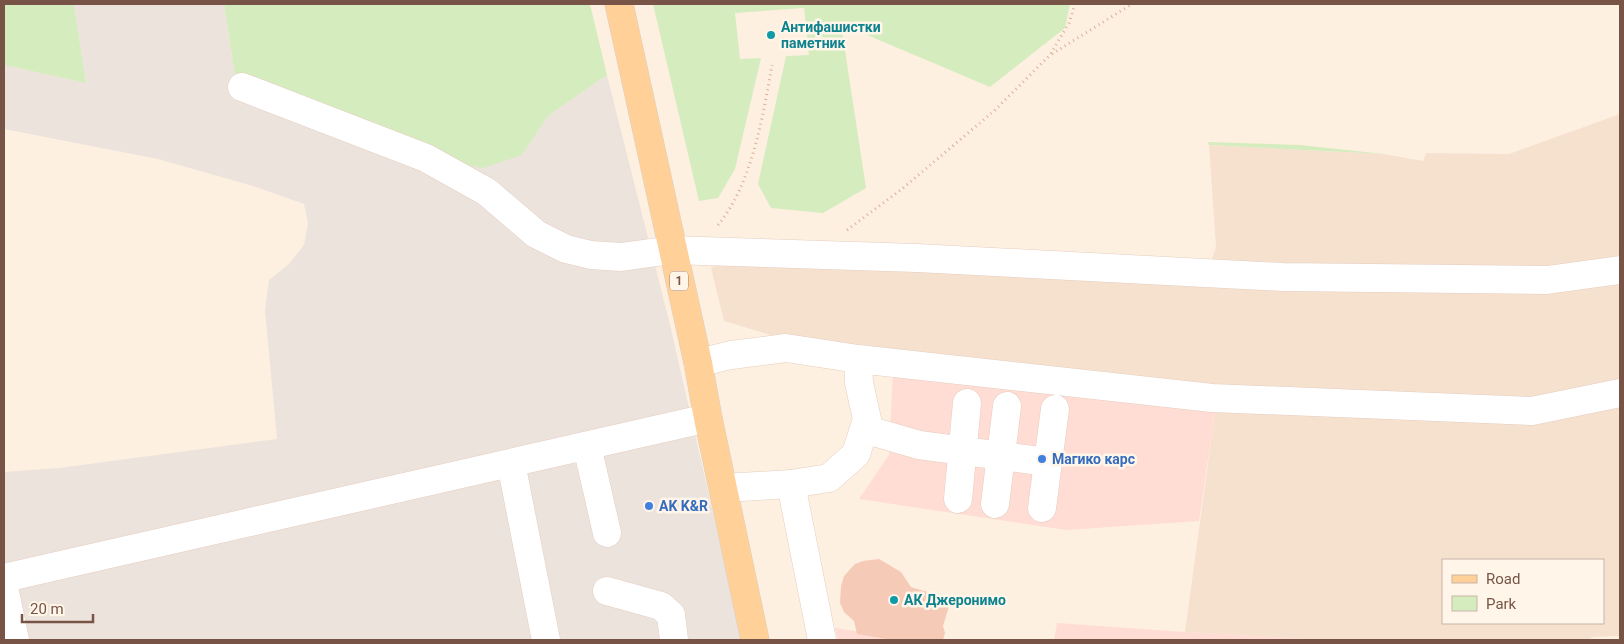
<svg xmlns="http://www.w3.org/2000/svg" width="1624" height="644" viewBox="0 0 1624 644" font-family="Roboto,sans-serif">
<rect width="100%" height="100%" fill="#fef0e1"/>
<!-- residential -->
<path fill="#f6e1cf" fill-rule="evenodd" d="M1620,114V636L1594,637L1587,640H1323L1185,632L1215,412L893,372L724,321L711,268L762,241L907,244L983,252L1211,262L1216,247L1209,145L1384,154L1423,161L1426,153L1509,154ZM1443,560H1603V623H1443Z"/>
<!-- commercial -->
<path fill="#ffddd4" d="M893,372L1215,412L1199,521L1066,530L859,499L889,455Z
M1057,623L1185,632L1323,640H1054Z
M835,628L918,640H838Z"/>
<!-- industrial -->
<path fill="#ece3dd" d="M74,4H224L237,89L522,155L548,116L607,75L671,329L742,640H4V472L59,468L277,439L265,310L269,280L289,264L304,245L308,223L304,204L253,186L158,159L4,129V65L86,83Z"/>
<!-- green -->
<path fill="#d5ecbf" d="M4,4H74L86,83L4,65Z
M224,4H590L607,75L548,116L522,155L483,168L456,163L237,89Z
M653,4H1070L1065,28L990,87L841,24L866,188L823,213L771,208L758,184L786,56L809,55L804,8L735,13L740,59L761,58L735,169L718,198L699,201Z
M1208,142L1300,145L1384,154L1209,145Z"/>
<!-- building -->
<path fill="#f5cbb7" d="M879,559L901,572L911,587L944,597L950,603L943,626L945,633L943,640H893L857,634L854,621L844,612L840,603L841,586L844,576L855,564L863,561Z"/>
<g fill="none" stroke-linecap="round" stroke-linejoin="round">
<!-- minor casing -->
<g stroke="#e5cdbf" stroke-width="29">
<path id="minor" d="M242,87L426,158L487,192L536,234L566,249L591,255L621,257L672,250L917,258L1283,277L1547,280L1620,270
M858,359L1212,398L1532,411L1620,393
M698,363L731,355L786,348L858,359L859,383L867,419L856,454L829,478L791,484L724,488
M864,429L919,445L1048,462
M587,446L607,533
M511,463L546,640
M791,484L822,640
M958,499L967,403
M995,504L1007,406
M1042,508L1055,409
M4,578L708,418
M4,587L15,640
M607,591L661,606L671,615L674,640"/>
</g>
<!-- major casing -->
<g stroke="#d9cfcb" stroke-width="29">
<path id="major" d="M619,4L698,363L708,418L755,640"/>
</g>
<!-- path -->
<path stroke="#daae9a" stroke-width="3" stroke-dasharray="1 4" stroke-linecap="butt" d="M1052,54L1132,4
M718,225C752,184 763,116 772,65
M847,230L902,189L994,111L1050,55L1069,23L1075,4"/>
<!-- minor -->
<use href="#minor" stroke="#fff" stroke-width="28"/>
<!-- major -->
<use href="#major" stroke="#ffd097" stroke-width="28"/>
</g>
<!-- markers -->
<g fill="#0f9aa8" stroke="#fff5e9" stroke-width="2">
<circle cx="771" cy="35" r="5"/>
<circle cx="894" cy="600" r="5"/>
</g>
<g fill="#3f7fe0" stroke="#fff5e9" stroke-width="2">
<circle cx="1042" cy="459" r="5"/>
<circle cx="649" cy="506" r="5"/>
</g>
<g text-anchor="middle" stroke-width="5" stroke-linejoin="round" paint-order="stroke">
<!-- shield labels -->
<rect fill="#fff5e9" stroke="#a08477" stroke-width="1" x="670" y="271.5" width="18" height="19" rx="4"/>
<g font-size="12" font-weight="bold" fill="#775446">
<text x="679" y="285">1</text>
</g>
<!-- culture labels -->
<g font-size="14" font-weight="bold" fill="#0d838f" stroke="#fff5e9" text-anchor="start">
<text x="781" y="32">Антифашистки<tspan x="781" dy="16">паметник</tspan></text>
<text x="904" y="605">АК Джеронимо</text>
</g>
<!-- shop labels -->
<g font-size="14" font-weight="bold" fill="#366cbe" stroke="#fff5e9" text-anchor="start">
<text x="1052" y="464">Магико карс</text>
<text x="659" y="511">AK K&amp;R</text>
</g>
</g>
<!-- border -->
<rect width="1624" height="644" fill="none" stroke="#775446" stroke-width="10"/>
<!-- legend -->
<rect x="1442" y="559" width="162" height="65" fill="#fff5e9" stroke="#c9b5a8"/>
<rect x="1452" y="575" width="25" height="8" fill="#ffd097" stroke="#c9b5a8"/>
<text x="1486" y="584" font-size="15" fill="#775446">Road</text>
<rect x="1452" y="596" width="25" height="15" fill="#d5ecbf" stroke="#c9b5a8"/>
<text x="1486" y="609" font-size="15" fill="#775446">Park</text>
<!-- scale -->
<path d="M22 614v8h71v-8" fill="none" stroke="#775446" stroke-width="2.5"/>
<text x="30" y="614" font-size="15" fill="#775446" stroke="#fff5e9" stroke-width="4" paint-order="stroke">20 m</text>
</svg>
